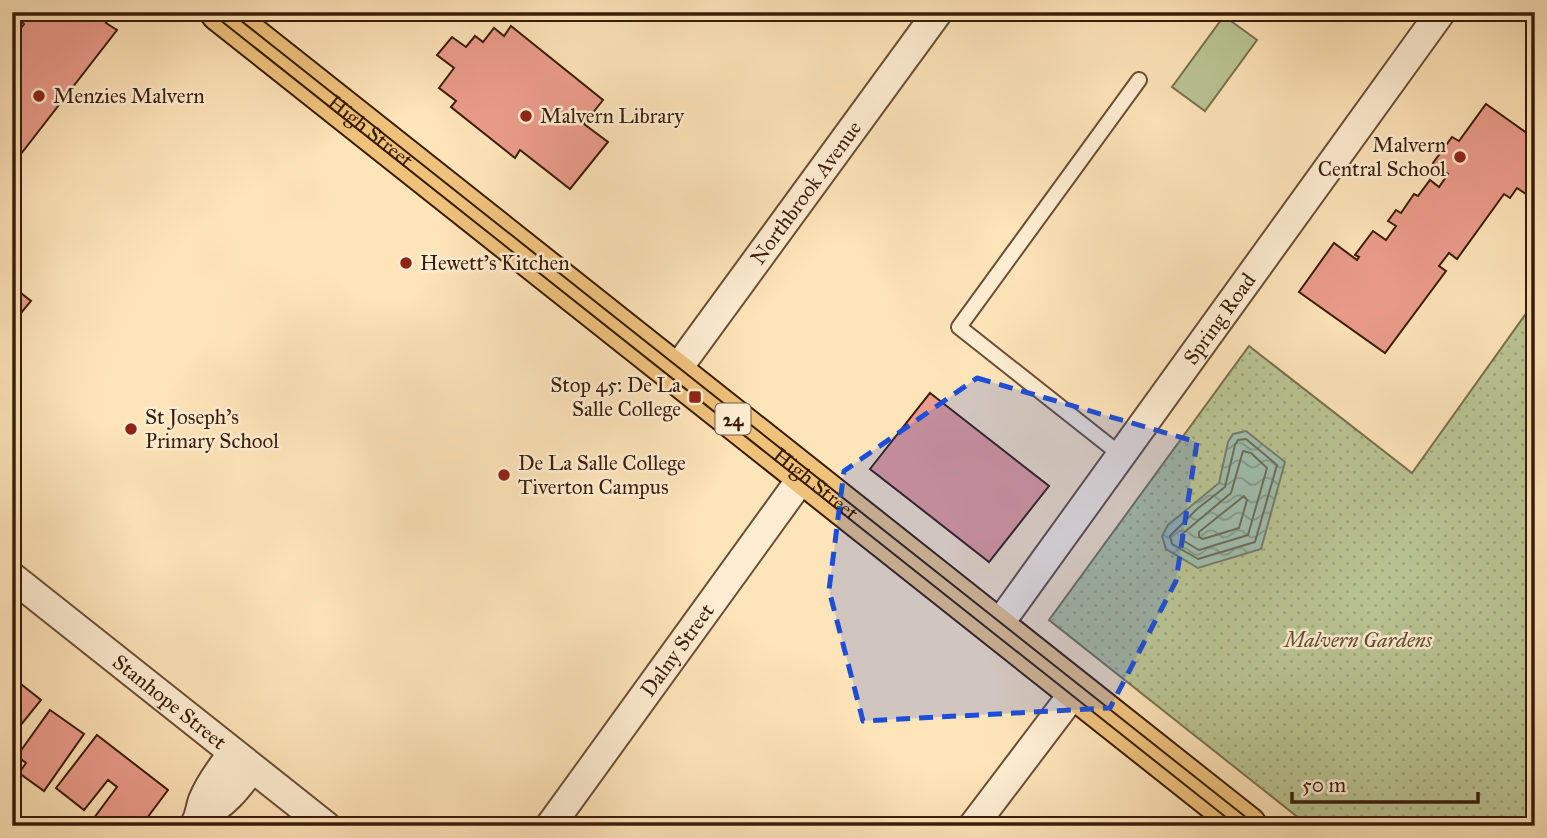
<svg xmlns="http://www.w3.org/2000/svg" width="1547" height="838" viewBox="0 0 1547 838" font-family="'IM FELL Great Primer',serif">
<defs>
<pattern id="park-dots" width="8" height="8" patternUnits="userSpaceOnUse" patternTransform="scale(1.75)"><rect width="8" height="8" fill="#bac594"/><path d="M2 2h.1M6 6h.1" fill="none" stroke="#a1a97e" stroke-width="1.8" stroke-linecap="round"/></pattern>
<pattern id="water-waves" width="16" height="10" patternUnits="userSpaceOnUse" patternTransform="scale(1.75)"><rect width="16" height="10" fill="#a0bfaf"/><path d="M0 5q4-4 8 0t8 0" fill="none" stroke="#839a8d"/></pattern>
</defs>
<rect width="100%" height="100%" fill="#fee4b9"/>
<filter id="stains"><feTurbulence type="fractalNoise" baseFrequency=".00286" numOctaves="4"/><feColorMatrix values="0 0 0 0 .2 0 0 0 0 .09 0 0 0 0 .02 0 0 0 .5 -.17"/></filter>
<radialGradient id="worn" r=".72"><stop offset=".6" stop-color="#630" stop-opacity="0"/><stop offset="1" stop-color="#630" stop-opacity=".3"/></radialGradient>
<!-- park -->
<path fill="url(#park-dots)" stroke="#7a704e" stroke-width="2" d="M1535,301V826H1309L1049,620L1249,346L1412,473Z"/>
<!-- garden -->
<path fill="#bac594" stroke="#7a704e" stroke-width="2" d="M1224,16L1257,40L1205,111L1172,87Z"/>
<!-- water -->
<path fill="url(#water-waves)" stroke="#777e6d" stroke-width="2" d="M1246,431L1285,462L1261,549L1198,568L1166,549L1162,536L1168,525L1219,483L1228,442L1233,434Z"/>
<g fill="none" stroke-linecap="round" stroke-linejoin="round">
<!-- shore -->
<path stroke="#6c6e5c" stroke-width="2" d="M1246,439L1277,465L1255,542L1198,559L1172,544L1170,536L1197,509L1225,487L1235,445L1238,440Z
M1243,451L1251,453L1267,468L1248,535L1199,550L1182,540L1181,535L1231,493Z
M1244,496L1247,500L1239,528L1203,539L1199,537V532Z"/>
</g>
<!-- building -->
<path fill="#ec9c8c" stroke="#391c09" stroke-width="2" d="M12,12H114L106,23L117,30L17,159H12V33H17L24,24Z
M511,26L603,100L584,124L608,142L570,189L520,150L515,158L451,107L456,101L439,88L454,68L437,55L452,37L466,47L475,36L483,42L494,28L504,36Z
M1486,104L1535,139V200L1517,188L1510,198L1504,194L1457,259L1449,253L1439,266L1446,271L1385,353L1299,292L1334,243L1357,260L1359,257L1355,255L1373,231L1386,240L1396,226L1388,221L1396,210L1401,213L1414,194L1418,196L1430,180L1439,187L1448,174L1433,163L1452,137L1459,141Z
M12,286L31,301L12,324Z
M930,393L1049,486L989,562L870,469Z
M12,677L41,700L12,736Z
M50,710L84,734L44,791L19,773L26,763L17,756Z
M97,735L168,790L141,826H88L117,787L108,780L84,810L56,788Z"/>
<g fill="none" stroke-linecap="round" stroke-linejoin="round">
<!-- service casing -->
<g stroke="#6a4e35" stroke-width="18">
<path id="service" d="M1121,455L959,327L1139,80"/>
</g>
<!-- minor casing -->
<g stroke="#6a4e35" stroke-width="32">
<g id="minor">
<path id="s1" d="M675,372L938,12"/>
<path id="s2" d="M12,577L326,826"/>
<path id="s3" d="M997,627L1441,12"/>
<path d="M200,816C223,807 238,787 252,768"/>
<path d="M194,826C201,815 199,811 203,800C210,783 222,767 233,753"/>
<path id="s4" d="M550,826L804,475"/>
<path d="M973,826L1076,690"/>
</g>
</g>
<!-- primary casing -->
<g stroke="#391c09" stroke-width="42">
<g id="primary">
<path id="s5" d="M220,12L1247,826"/>
</g>
</g>
<!-- service -->
<use href="#service" stroke="#feedd2" stroke-width="14"/>
<!-- minor -->
<use href="#minor" stroke="#feedd2" stroke-width="28"/>
<!-- primary -->
<use href="#primary" stroke="#efc27c" stroke-width="38"/>
<!-- tram -->
<path stroke="#391c09" stroke-width="2" d="M210,12L1237,826
M230,12L1257,826"/>
</g>
<!-- marked area -->
<path fill="#1d4ed8" fill-opacity="0.2" stroke="#1d4ed8" stroke-width="5" stroke-dasharray="14 9" stroke-linejoin="round" d="M977,378L1197,442L1176,581L1110,708L863,721L829,590L844,471Z"/>
<!-- markers -->
<g fill="#8f2418" stroke="#feedd2" stroke-width="2.5">
<circle cx="39" cy="96" r="7"/>
<circle cx="526" cy="116" r="7"/>
<circle cx="1460" cy="157" r="7"/>
<circle cx="406" cy="263" r="7"/>
<rect x="688" y="390" width="14" height="14" rx="3.5"/>
<circle cx="131" cy="429" r="7"/>
<circle cx="504" cy="475" r="7"/>
</g>
<g text-anchor="middle" stroke-width="5" stroke-linejoin="round" paint-order="stroke">
<!-- shield labels -->
<rect fill="#feedd2" stroke="#745b45" stroke-width="2" x="715.5" y="403.5" width="35" height="31" rx="5"/>
<g font-size="19" font-weight="bold" fill="#391c09">
<text x="733" y="426">24</text>
</g>
<!-- poi labels -->
<g font-size="21" fill="#391c09" stroke="#feedd2" text-anchor="start">
<text x="53" y="103">Menzies Malvern</text>
<text x="540" y="123">Malvern Library</text>
<text x="1446" y="152" text-anchor="end">Malvern<tspan x="1446" dy="24">Central School</tspan></text>
<text x="420" y="270">Hewett’s Kitchen</text>
<text x="681" y="392" text-anchor="end">Stop 45: De La<tspan x="681" dy="24">Salle College</tspan></text>
<text x="145" y="424">St Joseph's<tspan x="145" dy="24">Primary School</tspan></text>
<text x="518" y="470">De La Salle College<tspan x="518" dy="24">Tiverton Campus</tspan></text>
</g>
<!-- street labels -->
<g font-size="21" fill="#391c09" stroke="#feedd2">
<text dy="7" stroke="none"><textPath href="#s5" startOffset="192">High Street</textPath></text>
<text dy="7" stroke="none"><textPath href="#s1" startOffset="222">Northbrook Avenue</textPath></text>
<text dy="7" stroke="none"><textPath href="#s3" startOffset="380">Spring Road</textPath></text>
<text dy="7" stroke="none"><textPath href="#s5" startOffset="760">High Street</textPath></text>
<text dy="7" stroke="none"><textPath href="#s4" startOffset="217">Dalny Street</textPath></text>
<text dy="7" stroke="none"><textPath href="#s2" startOffset="201">Stanhope Street</textPath></text>
</g>
<!-- park labels -->
<g font-size="21" font-style="italic" fill="#604f33" stroke="#feedd2">
<text x="1358" y="647">Malvern Gardens</text>
</g>
</g>
<!-- margin -->
<rect width="1547" height="838" fill="none" stroke="#fee4b9" stroke-width="42"/>
<rect x="14" y="14" width="1519" height="810" fill="none" stroke="#391c09" stroke-width="3.5"/>
<rect x="21" y="21" width="1505" height="796" fill="none" stroke="#391c09" stroke-width="2"/>
<!-- scale -->
<path d="M1292 792v10h186v-10" fill="none" stroke="#391c09" stroke-width="3.5"/>
<text x="1302" y="792" font-size="21" fill="#391c09" stroke="#feedd2" stroke-width="5" paint-order="stroke">50 m</text>
<rect width="100%" height="100%" filter="url(#stains)"/>
<rect width="100%" height="100%" fill="url(#worn)"/>
</svg>
